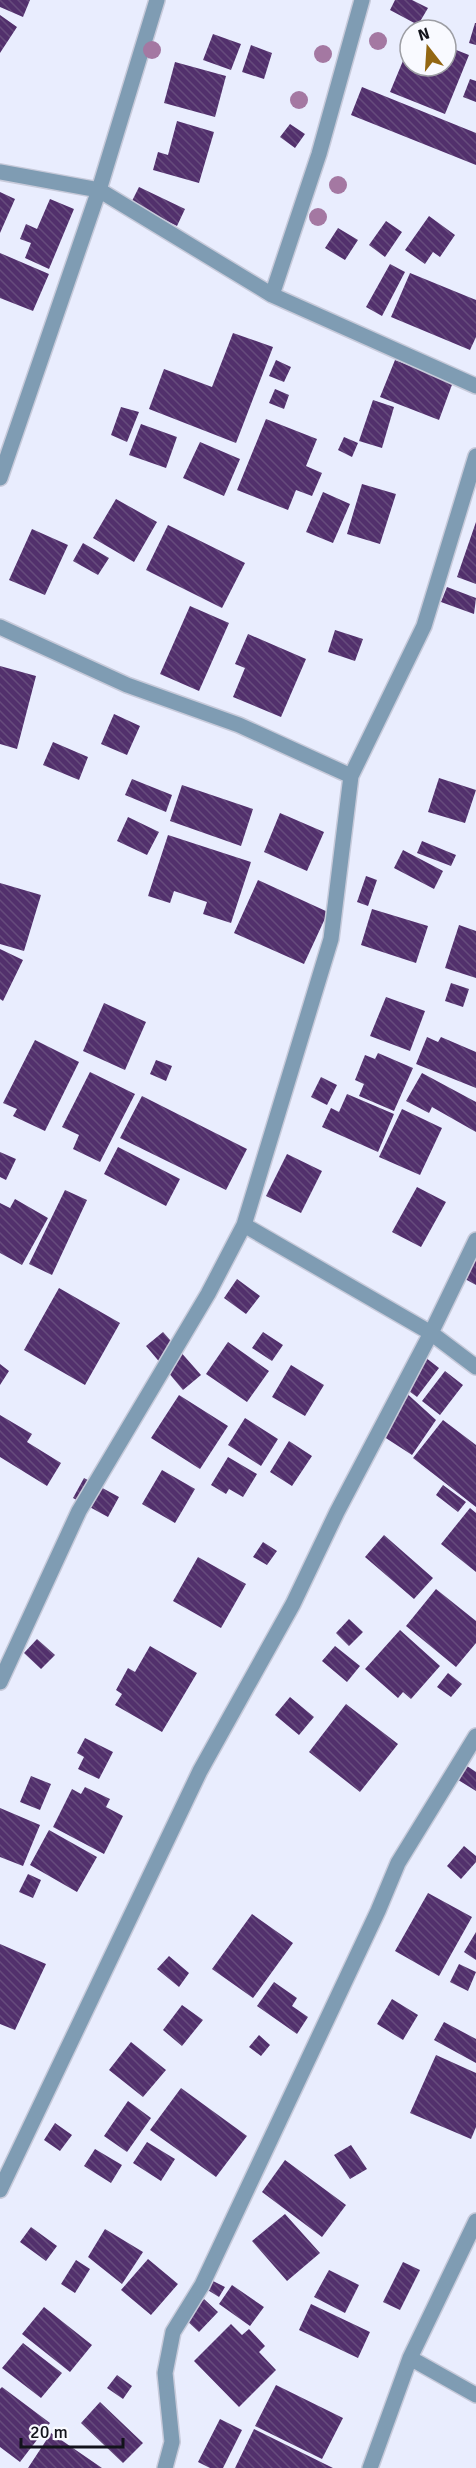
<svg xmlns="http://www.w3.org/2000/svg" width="476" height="2468" viewBox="0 0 476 2468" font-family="Signika,sans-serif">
<defs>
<pattern id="building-back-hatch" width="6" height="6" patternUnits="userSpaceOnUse" patternTransform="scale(1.5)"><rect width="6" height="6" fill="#52306c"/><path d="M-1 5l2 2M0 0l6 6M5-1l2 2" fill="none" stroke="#664b7c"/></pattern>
</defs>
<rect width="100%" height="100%" fill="#e9edfe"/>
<!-- building -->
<path fill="url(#building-back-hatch)" d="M0,0H30L23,17L0,7Z
M395,0H412L428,8L418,25L390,10Z
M0,15L17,27L0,53Z
M475,23H476V45L469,43Z
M213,34L241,44L231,70L203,60Z
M410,44V66H446V46L469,55L445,114L390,92Z
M251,45L272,53L264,79L242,72Z
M175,62L226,76L215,117L164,103Z
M470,79L476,81V102L463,97Z
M362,87L476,133V165L351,115Z
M177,121L214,132L199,183L153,170L158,152L168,155Z
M290,124L305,134L295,148L280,137Z
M139,187L185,209L177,226L131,203Z
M0,192L15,199L0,233Z
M50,199L74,209L49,269L25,258L31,243L20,239L26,224L37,229Z
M429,216L455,235L440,257L433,252L425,264L405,250Z
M386,221L402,232L385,257L369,245Z
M338,228L358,240L345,260L325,248Z
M0,253L49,274L33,311L0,298Z
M390,264L405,272L382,316L366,307Z
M410,273L476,300V337L470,350L391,317Z
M233,333L273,347L236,443L149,409L164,369L212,387Z
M276,360L291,367L284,382L269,376Z
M395,360L453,382L439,420L380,397Z
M275,389L289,395L284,409L269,403Z
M373,400L394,407L382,448L359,441Z
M121,407L139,412L127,442L111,435Z
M266,419L317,439L306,466L322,473L312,496L296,490L288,510L237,490Z
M141,424L177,437L166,468L129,455Z
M344,437L358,443L352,457L338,450Z
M200,442L240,459L224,496L183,478Z
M362,484L396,494L380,544L347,534Z
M323,492L350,504L333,543L306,532Z
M116,499L157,522L134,562L93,538Z
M476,522V584L457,577Z
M168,525L245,563L222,608L146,570Z
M32,529L68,545L45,595L9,580Z
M83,543L109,558L98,575L73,561Z
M447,587L476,598L474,614L441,602Z
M190,606L229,623L199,691L160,674Z
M335,630L363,639L355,661L328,652Z
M248,634L306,659L281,717L233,697L245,668L235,664Z
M0,666L36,676L17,749L0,744Z
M114,714L140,726L127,755L101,744Z
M53,742L88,757L79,780L43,765Z
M439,778L476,790L465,823L428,812Z
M132,779L172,795L166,812L125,795Z
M182,785L253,809L241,846L170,821Z
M280,813L324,832L307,871L264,852Z
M128,817L159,832L147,855L117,841Z
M168,835L251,862L231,923L203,914L207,902L174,891L170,903L148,896Z
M422,841L456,855L451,866L417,853Z
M403,850L443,871L434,889L394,868Z
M366,876L377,880L368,906L357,902Z
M258,880L328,912L304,964L234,933Z
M0,883L41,895L24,951L0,944Z
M372,909L428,926L416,963L361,945Z
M459,925L476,931V978L445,968Z
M0,949L23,960L3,1001L0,999Z
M451,983L469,989L463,1007L445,1001Z
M386,997L425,1011L410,1051L370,1036Z
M104,1003L146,1022L125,1070L83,1051Z
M427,1037L438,1042L441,1037L476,1052V1088L416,1064Z
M35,1040L79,1062L45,1131L13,1116L17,1109L3,1103Z
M378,1053L413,1068L394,1111L359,1096L364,1084L355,1080L365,1055L375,1059Z
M156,1060L172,1066L166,1081L150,1074Z
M90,1072L135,1094L100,1162L73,1149L79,1135L62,1127Z
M422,1073L476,1102V1132L432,1107L429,1113L406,1101Z
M321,1077L337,1085L327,1105L311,1097Z
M347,1094L394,1114L378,1152L322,1127L331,1108L339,1112Z
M142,1096L247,1149L226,1190L120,1138Z
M402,1109L442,1128L420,1175L379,1157Z
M118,1147L180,1179L166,1206L104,1174Z
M0,1152L16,1159L6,1180L0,1177Z
M287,1154L322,1171L301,1213L266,1196Z
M417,1187L446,1202L421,1247L392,1232Z
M65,1190L87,1200L52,1275L29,1264Z
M15,1199L48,1218L22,1265L0,1253V1203L10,1208Z
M476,1244V1285L454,1273Z
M237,1279L260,1296L246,1314L224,1298Z
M59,1288L120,1323L85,1385L24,1350Z
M163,1332L201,1375L183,1390L146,1346Z
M263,1332L283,1345L272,1361L252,1348Z
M228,1342L269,1371L247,1402L206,1374Z
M421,1354L439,1368L417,1397L398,1383Z
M0,1364L9,1371L0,1385Z
M291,1365L324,1385L305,1416L272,1397Z
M445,1371L463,1385L440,1415L422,1401Z
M403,1390L436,1420L412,1455L375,1431Z
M179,1395L228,1426L200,1469L151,1438Z
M0,1415L32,1434L27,1442L61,1463L47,1486L0,1457Z
M245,1418L278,1439L261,1466L228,1445Z
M443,1420L476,1445V1507L413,1458Z
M289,1441L312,1456L292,1486L270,1472Z
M228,1457L257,1474L243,1497L229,1489L226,1494L211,1485Z
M162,1470L195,1489L175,1523L142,1504Z
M84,1478L119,1497L108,1517L73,1498Z
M443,1485L466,1502L458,1512L436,1495Z
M470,1508L476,1513V1572L441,1544Z
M384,1535L433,1578L414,1599L365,1557Z
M263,1542L277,1551L267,1565L253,1557Z
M198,1557L246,1584L221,1628L173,1601Z
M436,1589L476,1621V1643L456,1667L406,1626Z
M349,1619L363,1632L349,1646L336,1633Z
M400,1630L440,1666L411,1699L403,1692L398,1698L365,1669Z
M37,1639L55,1655L41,1669L24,1653Z
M150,1646L197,1673L162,1732L115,1705L122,1694L116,1690L128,1668L135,1672Z
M335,1646L360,1666L347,1682L322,1661Z
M448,1673L462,1684L451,1697L437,1687Z
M290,1697L314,1717L299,1735L275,1715Z
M346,1704L398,1744L360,1792L309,1752Z
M85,1738L113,1752L99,1779L78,1769L84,1757L77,1753Z
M464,1764L476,1772V1791L455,1778Z
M31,1776L51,1784L40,1810L20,1802Z
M85,1787L110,1799L106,1807L123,1816L104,1854L53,1827L72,1789L81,1794Z
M0,1808L40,1825L23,1866L0,1857Z
M49,1830L97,1857L77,1892L30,1865Z
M464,1846L476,1856V1862L461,1879L447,1866Z
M28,1874L41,1880L33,1898L19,1892Z
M428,1893L472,1917L439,1976L395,1951Z
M252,1914L293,1943L253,1998L212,1969Z
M476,1932V1960L464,1952Z
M0,1944L46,1964L15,2030L0,2024Z
M169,1956L189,1973L179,1987L157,1969Z
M459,1964L476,1972L468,1991L450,1982Z
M274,1982L297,1998L292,2006L308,2017L297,2034L257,2006Z
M392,1999L418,2015L403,2040L377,2024Z
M182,2005L203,2020L182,2046L163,2030Z
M444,2022L476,2039V2063L434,2040Z
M259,2035L270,2045L261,2056L249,2047Z
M131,2042L166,2070L143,2097L109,2070Z
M436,2055L476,2073V2127L471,2139L410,2113Z
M181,2088L247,2136L216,2177L150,2130Z
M128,2101L151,2118L127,2152L104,2136Z
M55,2123L72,2135L60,2151L44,2140Z
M147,2142L175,2159L161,2181L133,2163Z
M351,2145L367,2169L350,2179L334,2155Z
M95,2149L122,2165L111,2183L84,2166Z
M285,2160L346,2205L322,2237L262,2192Z
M285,2214L320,2253L287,2281L252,2241Z
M31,2227L57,2246L46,2261L20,2242Z
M105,2229L143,2252L122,2284L88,2257Z
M148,2259L178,2284L151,2315L121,2290Z
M76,2260L90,2269L75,2293L61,2284Z
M403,2262L420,2270L400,2310L383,2302Z
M329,2270L359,2285L345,2313L314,2297Z
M211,2280L225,2287L219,2297L206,2289Z
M232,2285L264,2307L250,2326L219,2304Z
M204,2299L218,2312L199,2332L185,2319Z
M311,2304L370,2332L358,2358L299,2330Z
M44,2307L92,2345L70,2372L22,2334Z
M231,2324L242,2335L249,2329L265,2346L259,2352L276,2370L239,2407L194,2361Z
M23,2343L62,2373L41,2398L2,2368Z
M117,2375L132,2386L123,2399L107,2388Z
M276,2385L343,2418L322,2459L255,2426Z
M2,2387L50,2423L20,2462L0,2447V2389Z
M100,2402L143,2443L123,2463L81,2423Z
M220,2419L242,2430L223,2468H210L198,2462Z
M254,2429L333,2468H235Z
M51,2433L102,2468H28Z"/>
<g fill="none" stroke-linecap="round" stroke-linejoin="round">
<!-- street casing -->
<g stroke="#c7cada" stroke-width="18">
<path id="street" d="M0,172L99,190L272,295L476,386
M272,295L319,154L362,0
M0,478L99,190L157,0
M0,627L127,685L239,725L351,776
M244,1225L431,1333L476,1367
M0,1682L79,1511L208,1294L244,1225L331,939L351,776L424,626L476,456
M0,2190L200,1771L293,1604L337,1512L431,1333L476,1240
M410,2358L476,2395
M165,2468L172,2442L165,2373L173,2332L202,2285L378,1911L398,1863L476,1736
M370,2468L410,2358L476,2221"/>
</g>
<!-- street -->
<use href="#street" stroke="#7f9cb3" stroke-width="15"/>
</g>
<!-- trees -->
<g fill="#a478a2">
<circle cx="378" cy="41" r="9"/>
<circle cx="152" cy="50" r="9"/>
<circle cx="323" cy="54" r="9"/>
<circle cx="299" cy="100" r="9"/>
<circle cx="338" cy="185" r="9"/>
<circle cx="318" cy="217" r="9"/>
</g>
<!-- north arrow -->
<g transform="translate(428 48) rotate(343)"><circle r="28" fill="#f9faff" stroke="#9d9ea4" stroke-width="1.5"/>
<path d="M0-4.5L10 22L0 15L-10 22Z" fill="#936713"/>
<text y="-9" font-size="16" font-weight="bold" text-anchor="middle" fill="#12131b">N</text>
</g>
<!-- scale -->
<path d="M21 2438v9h102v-9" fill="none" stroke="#12131b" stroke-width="3"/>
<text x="30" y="2438" font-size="18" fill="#12131b" stroke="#f9faff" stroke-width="4.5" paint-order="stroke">20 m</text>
</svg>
